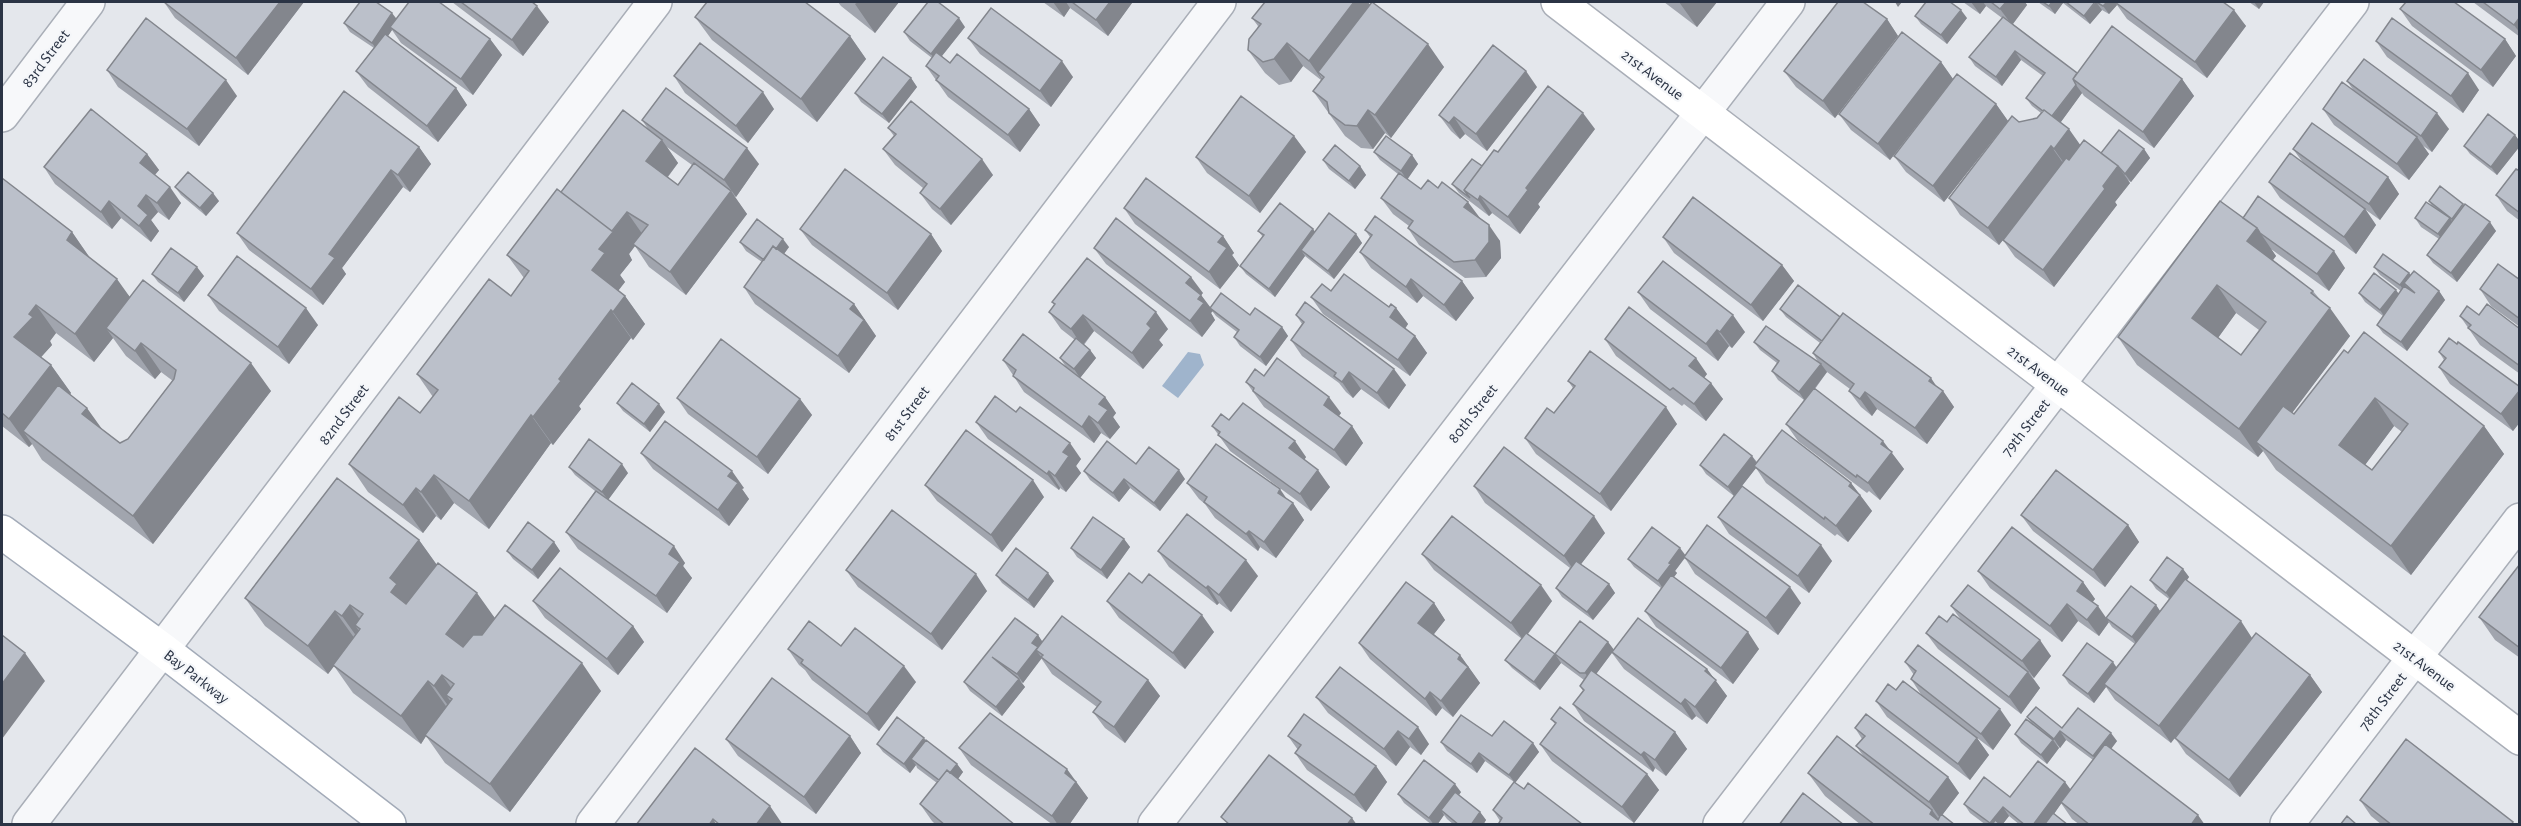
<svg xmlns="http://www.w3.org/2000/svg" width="2521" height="826" viewBox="0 0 2521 826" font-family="'Alegreya Sans',sans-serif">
<rect width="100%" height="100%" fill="#e4e7ec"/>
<!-- water -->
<path fill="#9fb4cc" d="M1188,352L1200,354L1204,365L1178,398L1162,386Z"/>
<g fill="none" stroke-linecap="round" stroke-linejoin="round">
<!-- street casing -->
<g stroke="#a9aeb7" stroke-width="36">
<path id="street" d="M2,115L88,2
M29,824L655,2
M593,824L1219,2
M1155,824L1788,2
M1720,824L2352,2
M2287,824L2520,520"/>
</g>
<!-- secondary casing -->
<g stroke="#a9aeb7" stroke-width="36">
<path id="secondary" d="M1558,2L2520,738"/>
</g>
<!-- primary casing -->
<g stroke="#a3abb8" stroke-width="36">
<path id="primary" d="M2,532L163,650L389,824"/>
</g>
<!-- street -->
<use href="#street" stroke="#f7f8fa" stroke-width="33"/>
<!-- secondary -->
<use href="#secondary" stroke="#fff" stroke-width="33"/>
<!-- primary -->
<use href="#primary" stroke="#fff" stroke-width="33"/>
</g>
<!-- wall -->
<path fill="#a1a5ae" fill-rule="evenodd" d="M164,2H304L248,75L175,18Z
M452,2H532L549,22L523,56Z
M838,2H899L875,33L841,6Z
M1043,2H1131L1132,3L1108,36L1070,8L1064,17Z
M1664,2H1717L1697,27Z
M1963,2H2025L2027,5L2013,24L2077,73L2182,79L2194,96L2154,148L2084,96L2082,93L2060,123L2080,145L2101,153L2144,149L2150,158L2131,182L2127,180L2130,183L2115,202L2117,205L2054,287L2015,257L2003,240L2063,163L1999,245L1960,215L1949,198L2019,122L2037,118L2041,113L2032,106L2026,98L2043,76L2021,60L2002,86L1975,66L1969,57L2002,18L1986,6L1980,14Z
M2038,2H2223L2246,26L2207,78L2127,19L2117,5L2109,14L2102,10L2090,24L2063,3L2055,14Z
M2249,2H2264L2259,9Z
M2473,2H2520V37Z
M1370,4L1444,67L1391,138L1385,133L1373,149L1361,148L1345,136L1313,91L1321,80L1303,66L1291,82L1279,85L1265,73L1248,50L1258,26L1252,18Z
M2400,9L2505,39L2516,56L2493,87L2412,26Z
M1915,16L1967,18L1947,44L1921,24Z
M695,17L850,36L866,59L817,122L712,40Z
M396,18L490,39L502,55L473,95L401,43L392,30L388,36L456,88L467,105L438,142L368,87L356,71L374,48L350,32L344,23Z
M1887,19L1898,36L1835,118L1796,87L1784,71Z
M965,27L942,56L950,63L1029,109L1040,125L1020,152L948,97L926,66L932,58L910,41L904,32Z
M968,38L1073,77L1051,107L980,54Z
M2376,41L2479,90L2463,113L2387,57Z
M1941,62L1953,79L1890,160L1851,130L1839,114Z
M107,70L237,96L199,146L118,87Z
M674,76L774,109L748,143L685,93Z
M911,78L917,87L889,123L861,102L855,93Z
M2347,81L2449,129L2432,152L2422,145L2429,154L2409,180L2334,125L2323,109L2354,91Z
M1537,87L1487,151L1465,134L1460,139L1451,131L1439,115Z
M1996,104L2008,121L1944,202L1906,172L1894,156Z
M642,120L759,164L736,197L733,195L747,214L686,295L649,267L635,246L629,254L632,260L620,275L625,282L618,290L625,296L645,324L633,340L631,338L579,406L581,409L553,445L551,443L489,529L454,503L441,520L436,516L423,533L368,492L349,464L420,413L433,397L417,374L511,296L524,278L507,255L561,192L648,129ZM667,147L692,165L678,185L668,177L678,163Z
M888,128L993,175L951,225L932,209L920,193L923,188L895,165L883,149L894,136Z
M1595,129L1538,204L1540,207L1520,234L1492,213L1489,216L1459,193L1452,184L1482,166L1498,152Z
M2515,135L2520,142V146L2497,175L2470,154L2464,146Z
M1294,136L1306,152L1260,213L1207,173L1196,157Z
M419,147L431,164L410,192L403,187L342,268L346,274L323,305L249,250L237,233Z
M2293,149L2388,177L2399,194L2380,220L2366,210L2376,225L2356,254L2280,198L2269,182L2304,164Z
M1374,152L1412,155L1418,164L1407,179L1421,189L1480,218L1500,241L1501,258L1486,277L1465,278L1419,245L1408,228L1409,226L1393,214L1381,198L1398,174L1380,160Z
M147,154L159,170L155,175L181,203L169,220L158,212L151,220L159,231L151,242L121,218L112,229L55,184L44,167Z
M1323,160L1360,166L1366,175L1355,189L1329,169Z
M2520,171V221L2507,211L2496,195Z
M2,178L72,232L90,258L130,297L271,391L153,544L42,460L32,444L29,447L2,426ZM56,333L94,362L113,338L126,356L155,379L161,372L173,381L128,439L120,443L102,429L70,394L71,393L51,365L41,357L52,345L50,341Z
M175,187L219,201L206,216L181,195Z
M2429,201L2463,204L2496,231L2457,282L2433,263L2427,255L2439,239L2421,227L2415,218L2432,206Z
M1124,208L1223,236L1234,253L1232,255L1239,265L1220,289L1135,224Z
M2243,218L2345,268L2329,291L2271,249L2276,256L2273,260L2313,291L2350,336L2292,413L2294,414L2348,353L2484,426L2504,454L2411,575L2276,470L2263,451L2258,457L2137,365L2118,337ZM2236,313L2259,330L2241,355L2218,338ZM2394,426L2402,432L2372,470L2365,465Z
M800,229L931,234L942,251L898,310L812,245Z
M1313,229L1315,232L1356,234L1362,243L1334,279L1305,256L1275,297L1246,274L1240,266L1263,237L1258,231Z
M1365,230L1462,281L1474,298L1456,321L1423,296L1417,303L1371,268L1360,252L1370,237Z
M1663,237L1782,265L1794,281L1763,321L1674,253Z
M740,242L789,247L784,254L854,304L876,336L849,373L755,304L744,287L762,262L746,251Z
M1094,248L1203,293L1201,295L1210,307L1250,315L1282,327L1288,336L1266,366L1240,346L1234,337L1237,332L1216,316L1212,311L1211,313L1215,320L1202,337L1106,264Z
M2374,267L2409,273L2411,275L2439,291L2445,300L2407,351L2383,333L2377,325L2383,316L2365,302L2359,293L2399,294L2401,291L2380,275Z
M152,274L204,276L184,302L158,282Z
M2520,280V327L2491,306L2480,289Z
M1331,291L1389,307L1396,308L1408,324L1405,329L1415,336L1427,353L1410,376L1323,314L1311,297Z
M1638,292L1745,332L1732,348L1729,346L1718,361L1650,309Z
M208,295L318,325L289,364L219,311Z
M1052,302L1168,329L1159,340L1163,345L1143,369L1094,331L1084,345L1090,350L1096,358L1080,378L1105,397L1116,413L1113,417L1120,427L1110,439L1101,433L1094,443L1024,392L1003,360L1066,367L1060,358L1075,340L1061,329L1049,312L1054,305Z
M1780,309L1840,317L1943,391L1954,407L1927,444L1877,409L1872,416L1861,407L1849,391L1850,389L1827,372L1815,389L1890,451L1904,469L1880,500L1869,491L1867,493L1798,441L1786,424L1804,400L1778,380L1772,371L1777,363L1760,350L1754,342L1818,362L1813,353L1820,343L1786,317Z
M1296,315L1406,385L1389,409L1361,389L1353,398L1346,392L1339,383L1302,356L1291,340L1302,324Z
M2479,315L2520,329V374L2480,345L2460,316Z
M1605,339L1707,374L1704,378L1723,399L1706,421L1684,404L1682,406L1616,356Z
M2439,352L2520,387V422L2513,431L2450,384L2439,367L2444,360Z
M1264,376L1341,413L1339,416L1352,426L1363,443L1346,466L1264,407L1246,382Z
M1568,381L1677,424L1611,511L1536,454L1525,438L1554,413L1573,388Z
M677,398L800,399L812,415L768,474L688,414Z
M617,403L665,412L650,432L623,411Z
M1016,412L1081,459L1076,466L1081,473L1066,492L1060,488L1059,490L988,439L976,422Z
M1229,420L1306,457L1304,460L1330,487L1311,511L1230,451L1212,426Z
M641,453L744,488L742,489L749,499L729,526L653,469Z
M1752,456L1757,462L1851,483L1872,511L1848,542L1837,534L1835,536L1766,483L1756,468L1742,486L1832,561L1809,593L1729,534L1718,517L1734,496L1706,474L1700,465Z
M1136,464L1185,479L1160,511L1130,488L1119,502L1090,480L1084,471Z
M569,467L628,473L608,500L685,563L683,566L692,578L667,613L578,549L566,532L595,491L575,475Z
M1187,483L1287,499L1293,503L1304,520L1276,558L1260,547L1258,551L1215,518L1205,504L1199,499Z
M925,485L1044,497L1002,552L937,501Z
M1474,486L1605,533L1581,564L1609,584L1615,593L1593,620L1562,597L1556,588L1570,568L1485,503Z
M2021,515L2128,525L2139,542L2105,587L2033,531Z
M1124,539L1130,547L1107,579L1077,557L1071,548Z
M419,540L437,565L495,618L601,691L510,812L445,763L426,736L421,744L353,693L334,666L328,674L265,626L245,598Z
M554,542L560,551L538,579L513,559L507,551Z
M1158,551L1258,576L1231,612L1219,603L1217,605L1169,567Z
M1422,554L1552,601L1528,634L1555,654L1608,642L1614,650L1707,669L1727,696L1707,724L1696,716L1692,720L1624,669L1612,653L1596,674L1675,732L1687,749L1666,776L1655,768L1653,772L1584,721L1573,704L1583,691L1580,686L1584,680L1561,663L1540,690L1512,668L1505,660L1522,639L1434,570Z
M1685,555L1801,603L1778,635L1695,574L1685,558L1675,571L1677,573L1674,577L1759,649L1733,684L1656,627L1645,611L1661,588L1634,567L1628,559Z
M2520,564V658L2495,640L2479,617Z
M2183,569L2189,577L2187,580L2171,743L2115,700L2106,687L2094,703L2069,684L2063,675L2116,667L2135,644L2112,627L2106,618L2156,605L2160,611L2169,599L2156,589L2150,580Z
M846,570L987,591L942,650L858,587Z
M1978,571L2083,582L2095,599L2092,602L2109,622L2099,636L2078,621L2062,642L1990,588Z
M996,575L1054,581L1034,608L1002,583Z
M1142,583L1214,632L1185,669L1119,618L1107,601Z
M533,601L633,626L644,642L618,675L545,618Z
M1434,603L1445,620L1434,634L1460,655L1480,683L1453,717L1442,708L1436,716L1370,659L1359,643Z
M1951,606L2051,656L2034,678L2031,675L2040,688L2021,714L1938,649L1926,633L1947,622L1961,620Z
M1038,635L1042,642L1148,680L1160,696L1125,743L1105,728L1093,712L1097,707L1052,674L1041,658L1023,683L1020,681L1025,687L1002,716L970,691L964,682Z
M788,649L916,682L879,731L812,680L805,670L799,665Z
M1905,662L2011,725L1993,750L1922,696L1911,679L1914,675Z
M2310,675L2322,692L2240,797L2186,754L2175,738Z
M1896,690L1977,738L1989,755L1970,780L1887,717L1876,701Z
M1316,697L1429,744L1421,755L1410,747L1396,766L1328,713Z
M2027,717L2062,728L2117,741L2111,749L2205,825H2080L2072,819L2061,803L2054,814L2068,825H2020L2009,816L2002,825H1986L1970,813L1964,804L2010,797L2065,782L2070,790L2093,760L2066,740L2060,748L2056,744L2059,748L2047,764L2021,743L2015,734L2032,724Z
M1551,719L1647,774L1659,790L1634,823L1552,761L1540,744L1555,724Z
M1855,728L1948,777L1959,793L1942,815L1955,825H1861L1825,796L1808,773L1864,757L1856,746L1862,739Z
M850,736L861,753L816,814L738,756L726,739Z
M1288,736L1376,766L1387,782L1366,812L1307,770L1295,753L1298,750Z
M1492,736L1533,743L1539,752L1515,783L1524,789L1583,825H1500L1499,823L1500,821L1493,810L1514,782L1485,761L1477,773L1447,751L1441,742Z
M926,741L957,764L963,772L958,779L1015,825H936L932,821L920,804L937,783L917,768L916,765L910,773L883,752L877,744Z
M959,748L1075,781L1088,798L1069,825H1053L971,765Z
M1461,792L1459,795L1480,812L1486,820L1483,825H1454L1447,819L1444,815L1437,825H1432L1404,803L1398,794Z
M2360,800L2515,825H2382L2371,816Z"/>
<!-- shaded-wall -->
<path fill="#83868d" d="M280,2H304L248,75L236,58Z
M858,2H899L875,33L855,4Z
M1053,2H1066L1070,8L1064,17Z
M1110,2H1131L1132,3L1108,36L1096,20Z
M1354,2H1368L1377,15L1324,77L1318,72L1325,84L1309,61Z
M1679,2H1717L1697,27Z
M1895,2H1902L1898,7Z
M1971,2H1983L1986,6L1980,14Z
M2006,2H2025L2027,5L2012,25L2000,9Z
M2052,2H2062L2063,3L2055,14L2049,6Z
M2096,2L2102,10L2090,24L2084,16Z
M2107,2H2119H2115L2117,5L2109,14L2103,6Z
M2254,2H2264L2259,9Z
M537,6L549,22L523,56L512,40Z
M1961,10L1967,18L1947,44L1941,35Z
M2234,10L2246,26L2207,78L2195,62Z
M392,13L399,22L390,27L392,30L378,51L372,43Z
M2520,17V33L2514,25Z
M959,18L965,27L937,62L931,54Z
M1887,19L1898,36L1835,118L1823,101Z
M850,36L866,59L817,122L801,99Z
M490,39L502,55L473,95L461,79Z
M2505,39L2516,56L2493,87L2481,70Z
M1287,43L1303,66L1291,82L1274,59Z
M1428,44L1444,67L1391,138L1375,115Z
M2015,51L2021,60L2002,86L1996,77Z
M1062,61L1073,77L1051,107L1040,91Z
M1941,62L1953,79L1890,160L1878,144Z
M1526,71L1537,87L1487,151L1476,134Z
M2468,73L2479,90L2463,113L2451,96Z
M911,78L917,87L889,123L882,114Z
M2182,79L2194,96L2154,148L2143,132Z
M226,80L237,96L199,146L187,129Z
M2076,85L2082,93L2058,126L2052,117Z
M456,88L467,105L438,142L427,126Z
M763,92L774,109L748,143L736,126Z
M1996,104L2008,121L1944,202L1933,186Z
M1029,109L1040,125L1020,152L1008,135Z
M1368,110L1385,133L1373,149L1357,126Z
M1583,113L1595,129L1538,204L1540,207L1520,234L1508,217L1526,188Z
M2437,113L2449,129L2432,152L2421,136Z
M1454,117L1465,134L1460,139L1449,123Z
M2069,129L2081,146L2066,166L2054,149Z
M2515,135L2520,142V146L2497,175L2491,167Z
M1294,136L1306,152L1260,213L1249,196Z
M2417,137L2429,154L2409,180L2397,164Z
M662,140L678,163L662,184L646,161Z
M2051,146L2063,163L1999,245L1988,228Z
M419,147L431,164L410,192L398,175Z
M747,148L759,164L736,197L724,180Z
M2144,149L2150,158L2131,182L2125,174Z
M147,154L159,170L151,179L140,163Z
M1412,155L1418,164L1407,180L1401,171Z
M982,159L993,175L951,225L940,209Z
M1360,166L1366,175L1355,189L1349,181Z
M2118,166L2130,183L2115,202L2117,205L2054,287L2043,270Z
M391,170L403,187L342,268L346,274L323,305L311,289L329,254Z
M2388,177L2399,194L2380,220L2369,204Z
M170,187L181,203L169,220L157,203Z
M731,191L747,214L686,295L670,272Z
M213,193L219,201L206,216L200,208Z
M146,195L158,212L151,220L159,231L151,242L139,226L138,206Z
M1480,196L1492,213L1489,216L1478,200Z
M109,201L121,218L112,229L101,212Z
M1468,202L1480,218L1464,207Z
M2365,209L2376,225L2356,254L2344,237Z
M627,212L643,235L633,244L635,246L629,254L632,260L620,275L625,282L612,299L592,270L599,249Z
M2450,218L2456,227L2444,243L2438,234Z
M2490,222L2496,231L2457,282L2451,273Z
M1489,225L1500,241L1501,258L1486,277L1475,260Z
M2257,228L2276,256L2266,269L2247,241Z
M1313,229L1319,238L1301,250L1305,256L1275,297L1269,289Z
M72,232L92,261L67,240Z
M931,234L942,251L898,310L887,293Z
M1356,234L1362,243L1334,279L1328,271Z
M1223,236L1234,253L1232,255L1239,265L1220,289L1209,272L1218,242Z
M783,239L789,247L772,270L766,262Z
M2334,251L2345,268L2329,291L2317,274Z
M1782,265L1794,281L1763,321L1751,305Z
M197,267L204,276L184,302L178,293Z
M2409,273L2415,281L2404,283L2409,290L2406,294L2400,285Z
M1191,277L1203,293L1201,295L1213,311L1211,313L1215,320L1202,337L1190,321L1186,283Z
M117,279L137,307L106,328L113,338L94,362L75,334Z
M1411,279L1423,296L1417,303L1406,287Z
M1462,281L1474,298L1456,321L1444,305Z
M2217,285L2236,313L2212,346L2192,318Z
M2396,290L2402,298L2386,319L2380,310Z
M2439,291L2445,300L2407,351L2401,342Z
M625,296L645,324L633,340L613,312Z
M854,304L876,336L849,373L838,356L850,309Z
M36,305L56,333L50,341L52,345L34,365L14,337L29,314Z
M306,308L318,325L289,364L278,347Z
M1396,308L1408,324L1401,334L1390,317Z
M2330,308L2350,336L2265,449L2256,442L2263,451L2258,457L2239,429Z
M611,310L631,338L579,406L581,409L553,445L533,417L559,379Z
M1156,312L1168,329L1159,340L1163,345L1143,369L1132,353L1147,324Z
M1083,315L1094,331L1082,346L1071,329Z
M1733,315L1745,332L1732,348L1720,332Z
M1282,327L1288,336L1266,366L1260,357Z
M1717,330L1729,346L1718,361L1706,344Z
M1415,336L1427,353L1410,376L1398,360Z
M141,343L161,372L155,379L135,351Z
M1090,350L1096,358L1080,378L1074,369Z
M1696,358L1707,374L1700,383L1689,366Z
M251,363L271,391L153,544L133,516Z
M1821,364L1827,372L1805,401L1799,392Z
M51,365L71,393L34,440L23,431L32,444L29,447L9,419Z
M1394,369L1406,385L1389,409L1377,393Z
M1349,372L1361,389L1353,398L1342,382Z
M1931,378L1941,393L1943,391L1954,407L1927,444L1915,428L1929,381Z
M1711,383L1723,399L1706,421L1694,404Z
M2520,390V422L2513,431L2501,414Z
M1865,392L1877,409L1872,416L1860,399Z
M1105,397L1116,413L1113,417L1120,427L1110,439L1098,423L1099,404Z
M1329,397L1341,413L1335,421L1324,405Z
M2375,398L2394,426L2359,473L2339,445Z
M800,399L812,415L768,474L757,457Z
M659,404L665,412L650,432L644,424Z
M1666,407L1677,424L1611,511L1600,494Z
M87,408L107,436L82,414Z
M531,415L551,443L489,529L469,501Z
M1089,416L1101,433L1094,443L1082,427Z
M1352,426L1363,443L1346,466L1334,450Z
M2484,426L2504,454L2411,575L2391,546Z
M1295,441L1306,457L1301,465L1289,448Z
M1883,441L1904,469L1880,500L1868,483L1881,444Z
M1070,443L1081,459L1076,466L1081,473L1066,492L1055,476L1063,452Z
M1752,456L1758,465L1754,466L1756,468L1734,496L1728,487Z
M622,464L628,473L608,500L602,492Z
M1179,470L1185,479L1160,511L1154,503Z
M1318,470L1330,487L1311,511L1300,494Z
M732,471L744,488L742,489L749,499L729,526L718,510L728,476Z
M1049,471L1060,488L1059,490L1047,474Z
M434,475L454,503L441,520L421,492Z
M1124,479L1130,488L1119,502L1113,493Z
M1033,480L1044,497L1002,552L991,535Z
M1851,483L1872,511L1848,542L1836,526L1849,486Z
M416,488L436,516L423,533L403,505Z
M1280,489L1291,505L1293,503L1304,520L1276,558L1264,542L1278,493Z
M1594,516L1605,533L1575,572L1564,556Z
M2128,525L2139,542L2105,587L2093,570Z
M1249,531L1260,547L1258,551L1246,534Z
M1124,539L1130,547L1107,579L1101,570Z
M419,540L439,568L417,612L391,592L390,578Z
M554,542L560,551L538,579L532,570Z
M1821,545L1832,561L1809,593L1798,576Z
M674,546L685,563L683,566L692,578L667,613L656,596L669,554Z
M1680,548L1686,556L1675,571L1677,573L1664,590L1658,581L1669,563Z
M1246,560L1258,576L1231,612L1219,595Z
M2183,569L2189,577L2172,601L2166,593Z
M1048,573L1054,581L1034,608L1028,600Z
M976,574L987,591L942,650L931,634Z
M2083,582L2095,599L2089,607L2077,591Z
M1609,584L1615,593L1593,620L1587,612Z
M1541,585L1552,601L1523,640L1511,623Z
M1208,586L1219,603L1217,605L1206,588Z
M1790,587L1801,603L1778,635L1766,618Z
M477,593L497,621L466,662L446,634Z
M1434,603L1445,620L1430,639L1418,623Z
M2067,604L2078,621L2062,642L2050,626Z
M350,605L370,634L360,629L355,625L365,640L362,644L342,616Z
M2156,605L2162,614L2138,646L2132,637Z
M2098,606L2109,622L2099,636L2087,620Z
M335,611L355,639L328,674L308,646Z
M1202,615L1214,632L1185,669L1173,653Z
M2241,621L2252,638L2171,743L2159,726Z
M633,626L644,642L618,675L607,659Z
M1748,632L1759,649L1733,684L1721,668Z
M1038,635L1044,644L1036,650L1042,658L1023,683L1017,674L1032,643Z
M2040,640L2051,656L2034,678L2022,661Z
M1608,642L1614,650L1591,681L1585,673Z
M25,653L45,681L2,739V684Z
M1555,654L1561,663L1540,690L1534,682Z
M1460,655L1480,683L1453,717L1441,701L1458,659Z
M2113,662L2119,671L2104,684L2106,687L2094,703L2088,694Z
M582,663L601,691L510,812L490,784Z
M904,666L916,682L879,731L867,714Z
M1707,669L1727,696L1707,724L1695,707L1705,671Z
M2028,672L2040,688L2021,714L2009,697Z
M442,675L462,703L452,699L446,695L457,710L454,714L434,686Z
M2310,675L2322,692L2240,797L2229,780Z
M1019,679L1025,687L1002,716L996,707Z
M1148,680L1160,696L1125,743L1114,727Z
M428,681L448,709L425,735L426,736L421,744L401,716Z
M1430,692L1442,708L1436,716L1425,699Z
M1685,699L1696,716L1692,720L1681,704Z
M2000,709L2011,725L1993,750L1981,734Z
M1418,727L1429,744L1421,755L1409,739Z
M1398,731L1410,747L1396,766L1384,749Z
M2060,731L2066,740L2060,748L2054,739Z
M1675,732L1687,749L1666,776L1655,760Z
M2111,733L2117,741L2099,765L2093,756Z
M850,736L861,753L816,814L804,797Z
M924,738L930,747L911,759L916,765L910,773L904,764Z
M1977,738L1989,755L1970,780L1958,764Z
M2053,740L2059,748L2047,764L2041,755Z
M1533,743L1539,752L1515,783L1509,775Z
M1644,752L1655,768L1653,772L1641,755Z
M1479,753L1485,761L1477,773L1471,764Z
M957,764L963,772L949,791L943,783Z
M1376,766L1387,782L1366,812L1354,795Z
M1067,769L1088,798L1069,825H1058L1052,816L1065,773Z
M1647,774L1659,790L1634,823L1622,807Z
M1948,777L1959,793L1940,818L1929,802Z
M2065,782L2071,790L2046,825H2033Z
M1455,784L1461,792L1445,814L1441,810L1444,815L1437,825H1434L1429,818Z
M770,806L783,825H756Z
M2003,807L2009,816L2002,825H1990V823Z
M1932,810L1943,825L1930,814Z
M1480,812L1486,820L1483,825H1471Z
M2198,815L2205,825H2191Z
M1352,818L1357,825H1347Z
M713,819L717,825H709Z"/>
<!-- building -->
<path fill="#bbc0ca" stroke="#83868d" stroke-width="1.5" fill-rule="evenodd" d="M164,2H280L236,58Z
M360,2H376L392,13L372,43L344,23Z
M409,2H439L490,39L461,79L390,27Z
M461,2H532L537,6L512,40Z
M707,2H805L850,36L801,99L695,17Z
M928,2H938L959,18L931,54L904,32Z
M1072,2H1110L1096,20Z
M1265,2H1354L1309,61L1287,43L1274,59L1263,62L1248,50L1249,39L1261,24L1252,18Z
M1372,2L1428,44L1375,115L1368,110L1357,126L1345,125L1329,113L1327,102L1313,91L1324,77L1318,72Z
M1838,2H1863L1887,19L1823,101L1784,71Z
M1926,2H1950L1961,10L1941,35L1915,16Z
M1991,2H2006L2000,9Z
M2043,2H2052L2049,6Z
M2066,2H2095L2084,16Z
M2096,2H2107L2103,6Z
M2115,2H2223L2234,10L2195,62Z
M2406,2H2454L2505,39L2481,70L2400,9Z
M2483,2H2520V17L2514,25Z
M991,8L1062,61L1040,91L968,38Z
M2003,17L2077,73L2073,79L2076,85L2052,116L2044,110L2043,111L2026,98L2045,73L2015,51L1996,77L1969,57Z
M146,18L226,80L187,129L107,70Z
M2392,18L2468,73L2451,96L2376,41Z
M2112,26L2182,79L2143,132L2073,79Z
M1902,32L1941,62L1878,144L1839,114Z
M385,34L456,88L427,126L356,71Z
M700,43L763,92L736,126L674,76Z
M1493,45L1526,71L1476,134L1454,117L1449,123L1439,115Z
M936,52L950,63L957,54L1029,109L1008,135L936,80L939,76L926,66Z
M883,57L911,78L882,114L855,93Z
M2364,59L2437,113L2421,136L2347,81Z
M1957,74L1996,104L1933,186L1894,156Z
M2342,82L2417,137L2397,164L2323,109Z
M1548,86L1583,113L1526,188L1528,190L1508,217L1480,196L1478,200L1464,190L1494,150L1498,152Z
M666,88L747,148L724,180L642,120Z
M344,91L419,147L398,175L391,170L329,254L335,258L311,289L237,233Z
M1241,96L1294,136L1249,196L1196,157Z
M911,101L982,159L940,209L920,193L927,184L883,149L896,134L888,128Z
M91,109L147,154L140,163L170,187L157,203L146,195L138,206L148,215L139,226L109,201L101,212L44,167Z
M623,110L662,140L646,161L678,185L694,163L731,191L670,272L633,244L648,225L627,212L612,231L561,192Z
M2044,110L2069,129L2054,149L2051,146L1988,228L1949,198L2012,116L2019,122L2037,118Z
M2488,114L2515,135L2491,167L2464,146Z
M2312,123L2388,177L2369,204L2293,149Z
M2119,130L2144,149L2125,174L2118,166L2101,153Z
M1386,136L1412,155L1401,171L1374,152Z
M2084,140L2118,166L2103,186L2105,189L2043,270L2003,240L2066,158L2069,160Z
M1335,145L1360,166L1349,181L1323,160Z
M2290,153L2365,209L2344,237L2269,182Z
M1472,159L1482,166L1464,190L1470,198L1452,184Z
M845,169L931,234L887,293L800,229Z
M2516,169L2520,171V213L2496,195Z
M188,172L213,193L200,208L175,187Z
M1399,173L1421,189L1428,180L1438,188L1442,182L1468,202L1464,207L1489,225V242L1475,260L1454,262L1408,228L1413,221L1381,198Z
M2,178L72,232L67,240L117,279L75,334L36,305L29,314L33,317L14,337L51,365L9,419L2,413Z
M1146,178L1223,236L1218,242L1227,248L1209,272L1124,208Z
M2440,186L2463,204L2452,219L2429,201Z
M557,189L613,232L599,249L605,253L592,270L625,296L613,312L611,310L559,379L561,381L533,417L531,415L469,501L434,475L421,492L416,488L403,505L349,464L399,397L420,413L438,390L417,374L489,279L511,296L529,271L507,255Z
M2258,196L2334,251L2317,274L2260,233L2257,228L2243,218Z
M1693,197L1782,265L1751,305L1663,237Z
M2220,201L2257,228L2247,241L2313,291L2311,293L2330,308L2239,429L2118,337ZM2217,285L2266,322L2241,355L2192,318Z
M2426,202L2450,218L2438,234L2415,218Z
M1280,203L1313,229L1269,289L1240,266L1264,235L1258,231Z
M2465,204L2490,222L2451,273L2427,255Z
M1329,213L1356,234L1328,271L1301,250Z
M1375,216L1462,281L1444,305L1411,279L1406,287L1360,252L1372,235L1365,230Z
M1116,218L1191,277L1186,283L1201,295L1198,299L1204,303L1190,321L1094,248Z
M757,219L783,239L776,249L773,246L764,260L740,242Z
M773,246L854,304L850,309L864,320L838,356L744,287Z
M171,248L197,267L178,293L152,274Z
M2383,254L2409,273L2400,285L2374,267Z
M237,256L306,308L278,347L208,295Z
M1087,258L1156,312L1147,324L1151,328L1132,353L1083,315L1071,329L1049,312L1055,304L1052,302Z
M1663,261L1733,315L1720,332L1717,330L1706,344L1638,292Z
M2498,264L2520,280V319L2480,289Z
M2414,271L2439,291L2401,342L2377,325L2404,286L2415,293L2404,283Z
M2374,273L2396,290L2380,310L2359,293Z
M1344,274L1389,307L1391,304L1396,308L1390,317L1415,336L1398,360L1311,297L1322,284L1331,291Z
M143,280L251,363L133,516L23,431L58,385L87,408L82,414L120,443L128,439L174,379L176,370L141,343L135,351L106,328Z
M1798,285L1840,317L1822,341L1780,309Z
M1221,293L1250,315L1255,308L1282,327L1260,357L1234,337L1239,330L1210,308Z
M1305,302L1394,369L1377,393L1349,372L1342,382L1334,376L1336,373L1291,340L1304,322L1296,315Z
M2487,304L2520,329V366L2468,328L2471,325L2460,316L2467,306L2479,315Z
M1629,307L1696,358L1689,366L1711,383L1694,404L1673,388L1670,390L1605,339Z
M1843,313L1931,378L1929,381L1943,391L1915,428L1865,392L1860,399L1849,391L1854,384L1813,353Z
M1766,326L1821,364L1799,392L1772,371L1779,361L1754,342Z
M2364,332L2484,426L2391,546L2256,442L2283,406L2294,414L2344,350L2348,353ZM2375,398L2408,424L2372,470L2339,445Z
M1023,334L1105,397L1099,404L1108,410L1098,423L1089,416L1082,427L1013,376L1016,370L1003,360Z
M1076,338L1090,350L1074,369L1060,358Z
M2449,338L2457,344L2458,342L2520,387V390L2501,414L2439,367L2446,358L2439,352Z
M721,339L800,399L757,457L677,398Z
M1590,351L1666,407L1600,494L1525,438L1547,408L1554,413L1575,386L1568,381Z
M1277,358L1329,397L1324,405L1352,426L1334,450L1253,391L1254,388L1246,382L1255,369L1264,376Z
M632,383L659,404L644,424L617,403Z
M1814,388L1883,441L1881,444L1892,452L1868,483L1857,475L1856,477L1786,424Z
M995,396L1016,412L1020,407L1070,443L1063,452L1069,456L1055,476L1049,471L1047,474L976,422Z
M1243,403L1295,441L1289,448L1318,470L1300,494L1218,435L1220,432L1212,426L1221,414L1229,420Z
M665,421L732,471L728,476L738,483L718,510L641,453Z
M966,430L1033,480L991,535L925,485Z
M1782,430L1851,483L1849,486L1860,495L1836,526L1825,517L1824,519L1754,466Z
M1724,434L1752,456L1728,487L1700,465Z
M589,439L622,464L602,492L569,467Z
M1107,441L1136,464L1149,447L1179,470L1154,503L1124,479L1113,493L1084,471Z
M1216,444L1280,489L1278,493L1293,503L1264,542L1249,531L1246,534L1204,502L1207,497L1187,483Z
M1504,447L1594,516L1564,556L1474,486Z
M2056,470L2128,525L2093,570L2021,515Z
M337,478L419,540L390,578L397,584L391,592L406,604L438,563L477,593L446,634L463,647L473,635H482L505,605L582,663L490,784L425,735L452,699L446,695L454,684L442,675L434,686L428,681L401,716L333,665L360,629L355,625L363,614L350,605L342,616L335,611L308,646L245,598Z
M1742,486L1821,545L1798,576L1718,517Z
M596,491L674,546L669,554L680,562L656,596L566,532Z
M892,510L976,574L931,634L846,570Z
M1187,514L1246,560L1219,595L1208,586L1206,588L1158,551Z
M1452,516L1541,585L1511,623L1422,554Z
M1093,517L1124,539L1101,570L1071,548Z
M528,522L554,542L532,570L507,551Z
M1707,525L1790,587L1766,618L1684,557Z
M1652,527L1680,548L1669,563L1671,564L1658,581L1628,559Z
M2012,527L2083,582L2077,591L2098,606L2087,620L2067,604L2050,626L1978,571Z
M1016,548L1048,573L1028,600L996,575Z
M2167,557L2183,569L2166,593L2150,580Z
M1576,561L1609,584L1587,612L1556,588Z
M2520,564V648L2479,617Z
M560,568L633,626L607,659L533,601Z
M1129,573L1142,583L1149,574L1202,615L1173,653L1107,601Z
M1671,575L1748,632L1721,668L1645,611Z
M2185,579L2241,621L2159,726L2104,684Z
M1406,582L1434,603L1418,623L1460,655L1458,659L1468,667L1441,701L1430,692L1425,699L1359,643Z
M1968,585L2040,640L2022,661L1951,606Z
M2131,586L2156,605L2132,637L2106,618Z
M1953,614L2028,672L2009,697L1926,633L1939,616L1947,622Z
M1062,616L1148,680L1114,727L1093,712L1101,702L1041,657L1043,655L1036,650Z
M1015,618L1038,635L1032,643L1038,647L1017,674L992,657L1019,679L996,707L964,682Z
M1638,618L1707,669L1705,671L1716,680L1695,707L1685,699L1681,704L1612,652Z
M809,621L841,646L855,628L904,666L867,714L801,663L803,660L788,649Z
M1580,621L1608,642L1585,673H1580L1555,654L1534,682L1505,660L1526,633L1555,654Z
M2256,633L2310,675L2229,780L2175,738Z
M2,635L25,653L2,684Z
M2087,643L2113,662L2088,694L2063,675Z
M1918,645L2000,709L1981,734L1911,679L1916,671L1905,662Z
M1340,667L1418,727L1409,739L1398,731L1384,749L1316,697Z
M1591,670L1675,732L1655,760L1644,752L1641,755L1573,704L1584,690L1580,686Z
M772,678L850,736L804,797L726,739Z
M1903,681L1977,738L1958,764L1876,701L1888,684L1896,690Z
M1560,707L1647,774L1622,807L1540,744L1556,723L1551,719Z
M2036,707L2062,728L2078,708L2111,733L2093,756L2060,731L2054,739L2027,717Z
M990,713L1067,769L1065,773L1076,782L1052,816L959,748Z
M1304,714L1376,766L1354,795L1295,753L1301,745L1288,736Z
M1866,714L1948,777L1929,802L1856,746L1865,736L1855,728Z
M1461,715L1492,736L1504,721L1533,743L1509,775L1479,753L1471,764L1441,742Z
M897,717L924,738L904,764L877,744Z
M2026,719L2053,740L2041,755L2015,734Z
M1837,736L1932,810L1930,814L1938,820L1941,814L1955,825H1875L1808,773Z
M2406,739L2513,822L2511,825H2392L2360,800Z
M926,740L957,764L950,773L947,770L939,780L911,759Z
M2105,744L2198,815L2191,825H2090L2061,802Z
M695,748L770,806L756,825H720L713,819L709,825H636Z
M1269,755L1352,818L1347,825H1230L1221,817Z
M1424,760L1455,784L1429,818L1398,794Z
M2038,761L2065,782L2033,825H2025L2003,807L1990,823L1964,804L1984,777L2010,797Z
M947,770L1015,825H945L920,804Z
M1514,782L1524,789L1528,783L1582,824L1501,825L1499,823L1502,818L1493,810Z
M1455,792L1480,812L1471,825H1459L1441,810Z
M1803,793L1844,825H1779Z
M2053,813L2068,825H2044Z
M2347,816L2357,825H2340Z
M1995,820L2001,825H1992Z"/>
<g text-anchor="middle" stroke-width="4.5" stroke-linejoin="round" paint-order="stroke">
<!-- street labels -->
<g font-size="16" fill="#2b3445" stroke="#f4f6f9">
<text transform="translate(45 58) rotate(-53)" y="6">83rd Street</text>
<text transform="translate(1653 74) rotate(37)" y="6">21st Avenue</text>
<text transform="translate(2039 370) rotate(37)" y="6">21st Avenue</text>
<text transform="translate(906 413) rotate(-53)" y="6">81st Street</text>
<text transform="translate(1472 413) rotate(-52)" y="6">80th Street</text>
<text transform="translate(343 414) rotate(-53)" y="6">82nd Street</text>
<text transform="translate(2025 427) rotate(-52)" y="6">79th Street</text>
<text transform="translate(2425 665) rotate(37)" y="6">21st Avenue</text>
<text transform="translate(197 676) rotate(38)" y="6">Bay Parkway</text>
<text transform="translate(2382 701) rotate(-53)" y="6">78th Street</text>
</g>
</g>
<!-- border -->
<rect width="2521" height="826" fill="none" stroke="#2b3445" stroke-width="6"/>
</svg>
